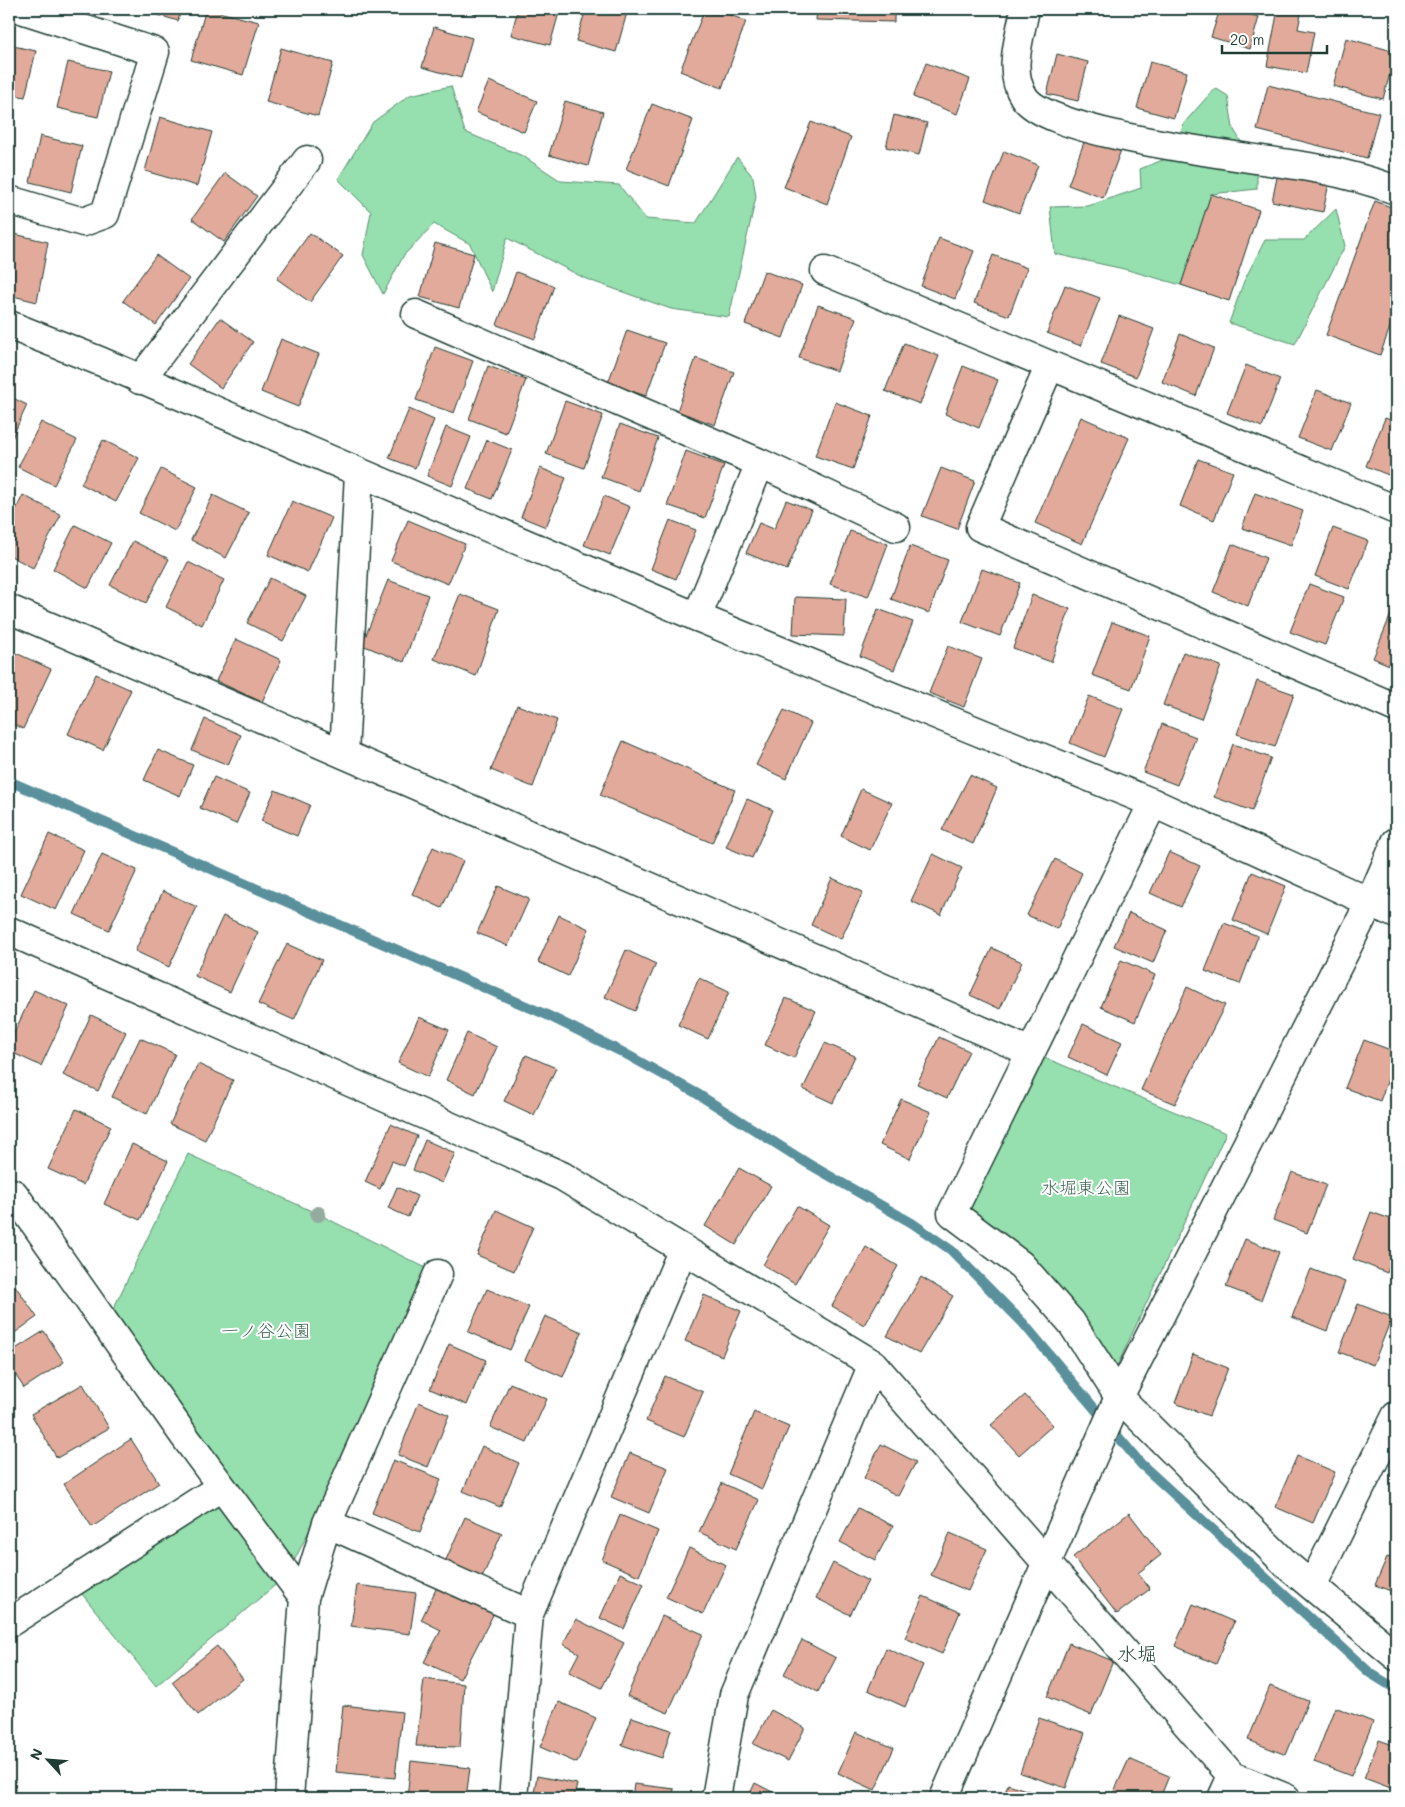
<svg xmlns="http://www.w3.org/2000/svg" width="1405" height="1807" viewBox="0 0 1405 1807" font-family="Mali,'Klee One',sans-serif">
<rect width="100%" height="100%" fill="#fff"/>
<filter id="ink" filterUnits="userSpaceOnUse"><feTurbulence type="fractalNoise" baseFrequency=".02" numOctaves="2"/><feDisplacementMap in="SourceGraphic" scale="10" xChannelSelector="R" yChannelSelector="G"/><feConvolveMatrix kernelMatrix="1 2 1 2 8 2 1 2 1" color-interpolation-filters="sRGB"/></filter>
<g filter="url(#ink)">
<!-- green -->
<path fill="#96dfae" stroke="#5a8e71" d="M451,86L465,132L523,156L561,181L619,185L646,219L696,223L737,157L753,177L756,197L729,317L671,309L586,279L507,238L492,292L470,244L434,224L404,255L383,294L363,255L371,212L338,179L373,122L410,95Z
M1215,88L1228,96L1233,128L1257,169V189L1211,194L1181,285L1124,269L1055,254L1050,207L1088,206L1141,188L1140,169L1173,156L1184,123Z
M1336,209L1345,246L1295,344L1229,323L1244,281L1265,240H1304Z
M1031,1052L1226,1133L1110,1381L1035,1281L952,1213Z
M188,1154L318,1214L438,1274L287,1575L156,1686L74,1584L221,1487L106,1324Z"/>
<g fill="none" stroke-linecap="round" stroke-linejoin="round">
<!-- stream -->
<path stroke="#5a909c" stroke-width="10" d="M9,781L547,1015L624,1053L696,1093L807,1163L912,1223L951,1250L1023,1323L1141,1464L1370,1673L1396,1689"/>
</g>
<!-- building -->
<path fill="#e2aa9a" stroke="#1f3d34" d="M139,9H181L178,21Z
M206,9L259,22L243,75L191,60Z
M292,9H309L308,13Z
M458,9H478L476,14Z
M518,9H560L550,45L511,35Z
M586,9H628L616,52L576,41Z
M705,9H715L746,21L722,88L680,71Z
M817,9H894V22L816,20Z
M1220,9H1230L1259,17L1250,49L1211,37Z
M1278,9H1302L1298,29L1314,32L1306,73L1267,66Z
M434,27L472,38L461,78L422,67Z
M1346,38L1396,52L1383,99L1333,86Z
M9,45L36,51L25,97L9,94Z
M281,48L333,63L318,116L266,102Z
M1057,54L1088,62L1078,101L1047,94Z
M68,62L109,71L98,117L57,108Z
M1150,62L1187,72L1174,118L1137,108Z
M926,63L970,79L957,114L913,97Z
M489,81L537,101L524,132L476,112Z
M1268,85L1379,113L1367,158L1257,130Z
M565,101L603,112L588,166L549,155Z
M652,104L693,120L669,186L626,169Z
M894,115L927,123L919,155L886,147Z
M160,117L212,132L197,186L145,171Z
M811,122L851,137L827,204L784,187Z
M40,136L82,146L71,192L30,182Z
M1086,137L1121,150L1103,198L1068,185Z
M1004,151L1038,165L1019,213L985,200Z
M225,173L257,196L224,242L192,219Z
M1278,173L1329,183L1323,212L1272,201Z
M1211,194L1259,210L1229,301L1181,285Z
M1375,201L1396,209V311L1380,355L1326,335Z
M10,233L48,242L37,302L9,295Z
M310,233L343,256L310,302L277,279Z
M939,238L974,251L955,299L921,286Z
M435,243L474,254L459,308L420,297Z
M156,255L189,279L156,325L123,301Z
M993,255L1027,268L1009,316L974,303Z
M764,271L802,285L783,338L745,324Z
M516,272L554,286L535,339L497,325Z
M1065,285L1100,298L1081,346L1047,333Z
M818,305L856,318L837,371L799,358Z
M1119,316L1154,329L1136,377L1101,364Z
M220,318L253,342L221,388L188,364Z
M627,330L665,343L646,396L608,383Z
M1180,334L1214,348L1196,396L1162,382Z
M281,339L319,354L298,407L261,392Z
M904,343L939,356L920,404L885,391Z
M435,347L473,361L454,413L416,400Z
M696,358L734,372L715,425L677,411Z
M1246,365L1280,379L1262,427L1227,413Z
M488,366L526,380L506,433L469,419Z
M963,366L998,380L979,428L945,414Z
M1317,390L1351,403L1332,451L1298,438Z
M9,396L27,405L12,438H9Z
M565,401L603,415L584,468L546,454Z
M835,402L872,416L853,469L815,456Z
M409,409L434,420L415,468L389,458Z
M1081,417L1129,438L1082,544L1035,523Z
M1385,418L1396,422V478L1366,466Z
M41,422L77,440L54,485L18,467Z
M620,424L658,438L639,491L601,477Z
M446,427L471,437L452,486L427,476Z
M103,440L139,458L116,502L81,484Z
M487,440L512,450L492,499L467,489Z
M686,451L724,465L705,518L667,505Z
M1198,459L1233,472L1214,520L1180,506Z
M540,468L566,478L546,527L521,517Z
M941,468L975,481L957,529L922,516Z
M161,469L197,487L175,531L139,513Z
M1255,493L1303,511L1291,545L1242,528Z
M23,495L61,515L33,568L9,555V524Z
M213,495L249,513L226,558L191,540Z
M604,496L630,507L610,555L584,545Z
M786,500L812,510L787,570L746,553L759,523L774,529Z
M292,501L332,518L308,572L268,555Z
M408,520L465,544L448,584L391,561Z
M670,520L696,530L676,579L651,569Z
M75,525L111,543L88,588L53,569Z
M1333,528L1368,541L1349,589L1315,576Z
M850,531L888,544L868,597L830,584Z
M133,541L169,559L146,603L110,585Z
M1232,544L1266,558L1248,606L1213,592Z
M910,546L948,560L929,613L891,599Z
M188,562L224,580L202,625L166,607Z
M982,569L1020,583L1000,636L962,622Z
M270,578L306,596L283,641L247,623Z
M388,580L428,595L404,662L362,645Z
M1309,584L1344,597L1325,645L1290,632Z
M460,594L499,609L476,676L434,659Z
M1032,595L1070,609L1051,662L1013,648Z
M795,597L846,599L844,636L793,634Z
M1396,602V668L1373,658Z
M878,609L913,622L894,670L860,656Z
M1112,622L1150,636L1131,689L1092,675Z
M236,639L281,660L262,702L216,681Z
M948,646L982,659L964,707L929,693Z
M1183,652L1221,666L1201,719L1163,705Z
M16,653L51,669L23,729L9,722V669Z
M96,674L131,690L103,750L68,734Z
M1257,681L1294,694L1275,747L1237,734Z
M1089,696L1123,709L1104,757L1070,743Z
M517,705L557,720L533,787L491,770Z
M784,710L811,723L786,779L756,765Z
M205,719L241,735L228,765L192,750Z
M1162,724L1196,737L1177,785L1143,772Z
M623,741L735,790L712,843L600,795Z
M1233,744L1271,758L1252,811L1214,797Z
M158,750L193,765L180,796L144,780Z
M970,775L997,788L973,844L942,830Z
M214,777L250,793L236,824L200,808Z
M861,789L892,803L870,850L841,836Z
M275,790L310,805L297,836L261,821Z
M747,799L773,810L752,858L726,847Z
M49,834L84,850L56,910L21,894Z
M433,847L463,861L442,908L412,894Z
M1169,852L1200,866L1181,907L1150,893Z
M102,854L137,870L109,930L74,914Z
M933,854L962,868L941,915L911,901Z
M1055,859L1082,873L1057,929L1027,915Z
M1252,872L1286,886L1267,934L1233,920Z
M832,878L863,892L841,939L811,925Z
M498,886L529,899L508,946L477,933Z
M163,891L197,907L169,967L135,951Z
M1129,913L1167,930L1153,963L1114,946Z
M559,915L589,929L568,976L538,962Z
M223,916L258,932L230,992L195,976Z
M1224,923L1258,936L1240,984L1205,971Z
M287,944L322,960L294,1020L258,1004Z
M992,948L1022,962L1000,1009L970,995Z
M626,950L656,964L635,1011L605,997Z
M1121,960L1155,975L1135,1022L1101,1007Z
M699,978L729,992L708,1039L678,1025Z
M1187,987L1225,1005L1175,1104L1141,1090Z
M34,990L69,1006L41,1066L9,1051V1044Z
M786,998L816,1011L794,1058L765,1045Z
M91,1015L126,1032L98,1091L63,1075Z
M419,1017L449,1030L428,1077L398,1063Z
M1083,1024L1122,1042L1107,1075L1068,1057Z
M467,1033L497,1047L475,1094L446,1080Z
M939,1037L969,1051L947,1098L917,1084Z
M140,1038L175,1054L147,1114L112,1097Z
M1364,1040L1396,1052V1058L1380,1101L1345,1088Z
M825,1043L855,1056L833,1103L803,1089Z
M526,1055L556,1068L534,1115L504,1101Z
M198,1064L233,1080L205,1140L170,1124Z
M901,1099L931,1112L910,1159L880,1145Z
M76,1109L111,1126L83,1185L48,1169Z
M391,1124L417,1136L404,1166L392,1161L380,1189L365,1182Z
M425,1140L455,1153L442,1183L413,1170Z
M132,1144L168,1161L140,1220L104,1204Z
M739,1168L771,1186L736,1245L705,1226Z
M1292,1172L1326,1185L1307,1233L1273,1220Z
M397,1187L417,1196L408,1217L388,1208Z
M797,1206L829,1225L795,1284L763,1265Z
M496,1210L533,1227L514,1271L477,1255Z
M1371,1212L1396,1221V1249L1387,1273L1353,1259Z
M1245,1239L1279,1252L1261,1300L1226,1287Z
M866,1247L898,1266L864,1325L832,1306Z
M1311,1269L1345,1282L1327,1331L1292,1317Z
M9,1277L37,1317L9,1337Z
M921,1277L953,1296L919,1354L887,1336Z
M487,1289L529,1307L510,1350L468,1332Z
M704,1295L741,1311L722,1356L685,1341Z
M1358,1304L1392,1317L1373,1365L1339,1352Z
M545,1316L582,1332L563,1377L525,1360Z
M44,1331L64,1362L24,1388L9,1365V1353Z
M449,1344L486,1360L467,1405L430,1389Z
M1193,1354L1228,1368L1209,1416L1175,1403Z
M665,1376L703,1392L684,1437L646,1421Z
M510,1383L547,1399L527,1443L490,1427Z
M83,1384L109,1428L57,1458L31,1414Z
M1025,1395L1053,1425L1019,1455L991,1425Z
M419,1402L449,1415L428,1467L398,1455Z
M754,1412L789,1427L762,1489L728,1474Z
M131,1439L159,1483L92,1527L64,1484Z
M881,1444L916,1462L898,1496L864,1478Z
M482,1446L519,1463L500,1507L463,1491Z
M630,1453L668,1468L649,1513L611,1497Z
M1297,1456L1335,1472L1313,1523L1275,1507Z
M393,1460L441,1479L420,1532L372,1513Z
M722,1483L759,1500L736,1549L699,1532Z
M858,1508L893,1526L875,1560L840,1542Z
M1129,1513L1161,1555L1138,1573L1150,1589L1117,1614L1073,1557Z
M620,1515L658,1531L639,1576L602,1560Z
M465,1517L502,1533L482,1578L445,1562Z
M950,1533L987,1549L968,1591L931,1575Z
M689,1548L726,1565L703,1614L666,1597Z
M1387,1557L1396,1560V1593L1375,1585Z
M833,1563L868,1581L850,1615L816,1598Z
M620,1573L644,1584L624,1629L600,1618Z
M439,1583L495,1611L460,1679L424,1662L441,1630L421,1620Z
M357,1585L416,1593L410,1634L351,1626Z
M923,1596L960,1612L942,1654L905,1638Z
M1193,1604L1234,1622L1216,1664L1175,1646Z
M662,1616L703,1634L668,1713L627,1696Z
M576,1619L624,1643L602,1688L569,1672L579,1653L563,1644Z
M802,1640L836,1658L818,1692L784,1674Z
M1069,1643L1113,1661L1091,1715L1047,1697Z
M217,1646L243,1679L198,1715L172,1682Z
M886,1648L923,1665L905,1707L868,1690Z
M424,1679L464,1684L460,1747L416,1746Z
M1270,1686L1308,1701L1286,1755L1248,1740Z
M559,1702L596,1718L577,1763L540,1747Z
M343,1705L402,1712L395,1778L336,1772Z
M1335,1707L1373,1722L1351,1776L1314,1762Z
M771,1710L805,1728L788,1761L753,1744Z
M632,1717L671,1730L662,1758L622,1745Z
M1039,1718L1085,1733L1066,1788L1020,1773Z
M856,1732L894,1748L875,1790L838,1773Z
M1379,1740L1396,1746V1790L1364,1778Z
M1129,1759L1169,1776L1160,1798H1111Z
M411,1761L470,1768L466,1798H407Z
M537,1776L577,1784L574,1798H533Z
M755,1783L784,1798H748Z
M634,1784L674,1789L673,1798H632Z
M1008,1784L1050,1798H1003Z
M203,1791L217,1798H200Z"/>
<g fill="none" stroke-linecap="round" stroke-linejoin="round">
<!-- street casing -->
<g stroke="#1f3d34" stroke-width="31">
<path id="street" d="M1025,9C1020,37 1007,72 1024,97C1051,138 1265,158 1320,169C1346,174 1371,181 1396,190
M9,200L83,222L105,214L155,52L21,9
M825,271L1396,510
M416,314L760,463L896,527
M1050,365L980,527L1396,708
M140,380L307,160
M9,609L1031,1052
M697,617L760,463
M344,754L359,473
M1153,803L952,1213L1021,1265L1071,1322L1119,1397L1288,1566L1396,1656
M1370,902L1396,842
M9,931L562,1176L873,1364L1232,1776L1286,1798
M9,1192L14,1194L185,1437L304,1598L289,1798
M327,1523L529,1614
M1312,1586L1396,1416
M304,1598L327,1523L438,1274
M9,1623L221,1487
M513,1798L529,1614L683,1249
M716,1798L734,1695L873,1364
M1222,1798L1232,1776"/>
</g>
<!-- secondary casing -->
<g stroke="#1f3d34" stroke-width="31">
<path id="secondary" d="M9,325L102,362L697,617L1153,803L1396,914
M944,1798L1119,1397L1370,902"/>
</g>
<!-- street -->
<use href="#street" stroke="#fff" stroke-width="28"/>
<!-- secondary -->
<use href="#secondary" stroke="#fff" stroke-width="28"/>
</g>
<!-- trees -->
<circle fill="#94aba0" cx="318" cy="1214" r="8"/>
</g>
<g text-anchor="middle" stroke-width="4" stroke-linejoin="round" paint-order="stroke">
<!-- park labels -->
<g font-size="18" fill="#3d6652" stroke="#fff">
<text x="1086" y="1194">水堀東公園</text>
<text x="266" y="1337">一ノ谷公園</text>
</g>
<!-- quarter labels -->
<g font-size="20" fill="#1f3d34" stroke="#fff">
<text x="1137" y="1661">水堀</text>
</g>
</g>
<!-- margin -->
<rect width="1405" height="1807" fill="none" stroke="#fff" stroke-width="30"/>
<rect x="15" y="15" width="1375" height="1777" fill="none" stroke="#1f3d34" stroke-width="2" filter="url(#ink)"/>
<!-- north arrow -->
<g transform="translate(48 1760) rotate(296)" stroke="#ffffff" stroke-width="4" paint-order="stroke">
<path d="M0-4L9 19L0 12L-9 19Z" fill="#1f3d34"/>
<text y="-8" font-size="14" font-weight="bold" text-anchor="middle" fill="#1f3d34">N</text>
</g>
<!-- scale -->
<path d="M1222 45v8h105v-8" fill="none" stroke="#1f3d34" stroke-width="2.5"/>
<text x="1230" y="45" font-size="15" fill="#1f3d34" stroke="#ffffff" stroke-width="4" paint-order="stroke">20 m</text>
</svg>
